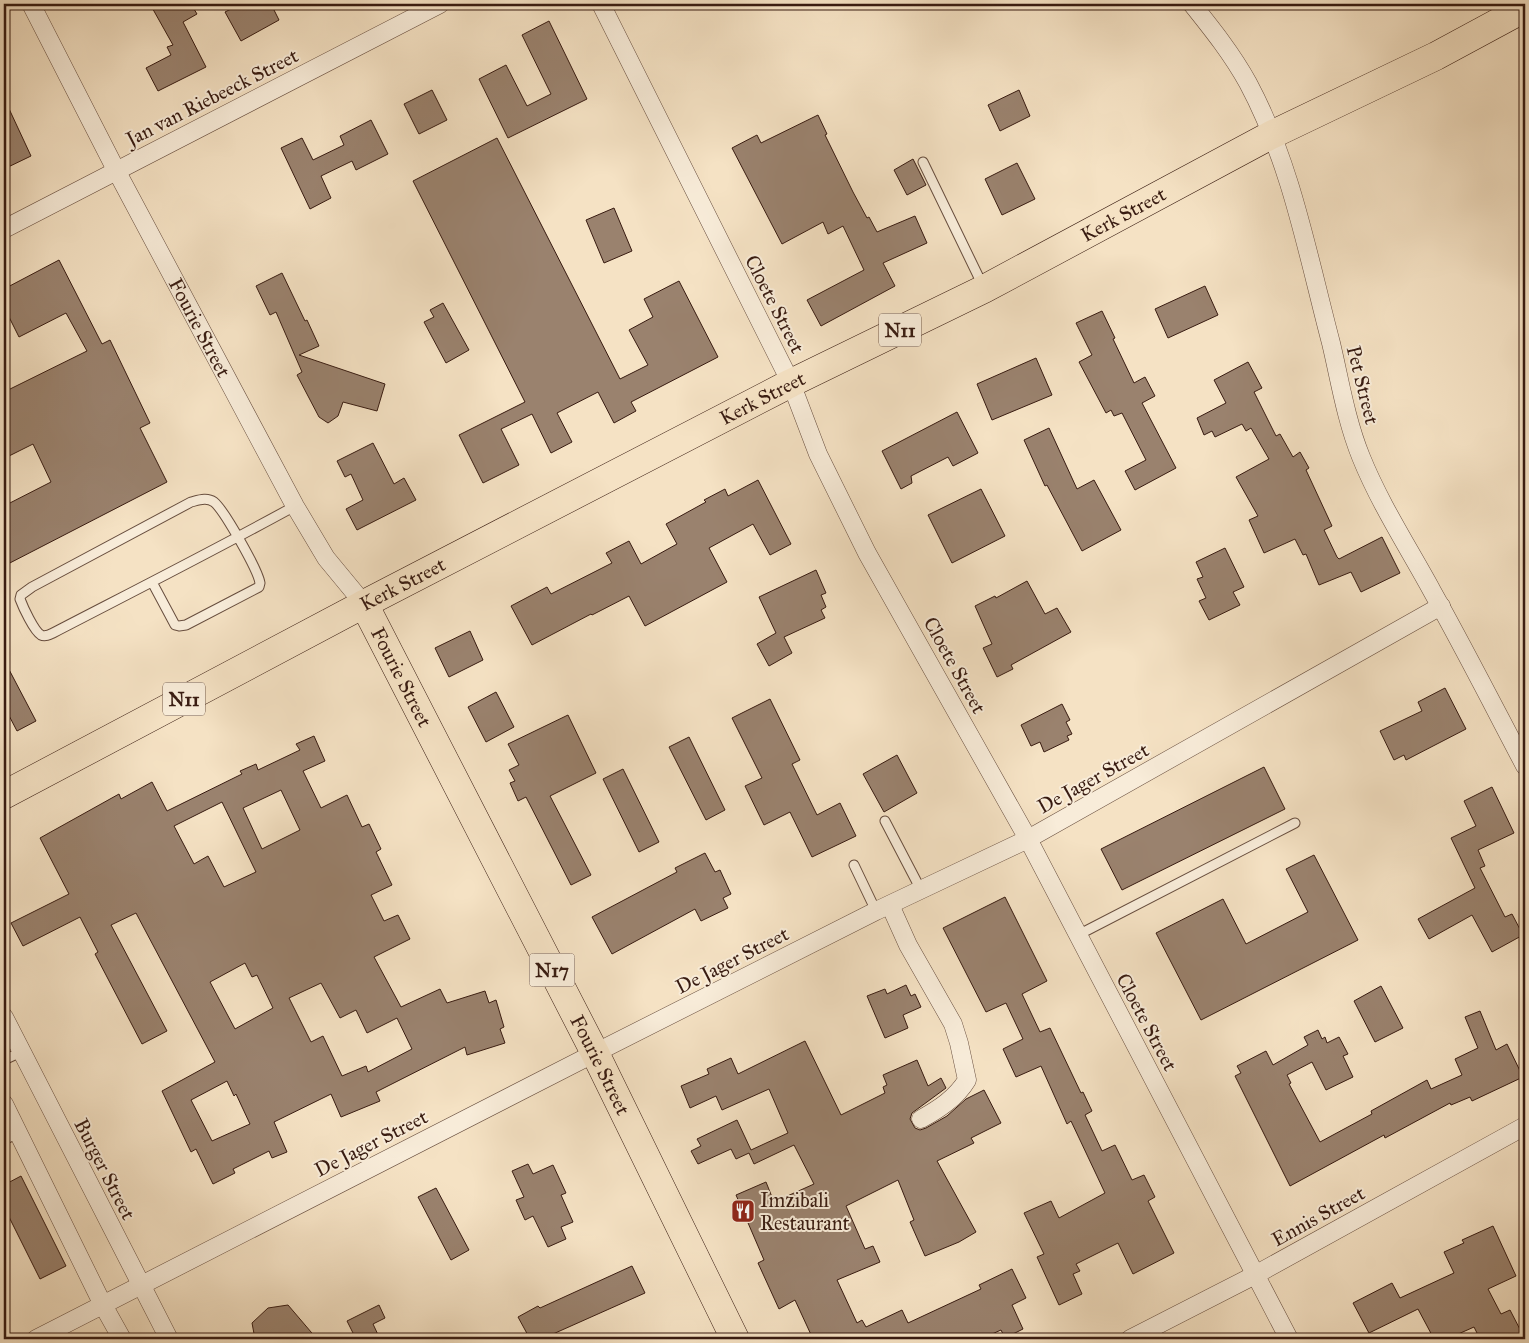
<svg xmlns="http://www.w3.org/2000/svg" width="1529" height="1343" viewBox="0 0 1529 1343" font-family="'IM FELL Great Primer',serif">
<rect width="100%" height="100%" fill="#f5e2c4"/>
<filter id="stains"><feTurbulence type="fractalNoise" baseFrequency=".004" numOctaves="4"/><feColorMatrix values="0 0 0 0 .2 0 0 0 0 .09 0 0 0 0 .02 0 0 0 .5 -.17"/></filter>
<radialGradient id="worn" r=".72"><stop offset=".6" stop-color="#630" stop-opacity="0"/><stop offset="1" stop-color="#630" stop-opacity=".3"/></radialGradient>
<!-- building -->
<path fill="#9a826e" stroke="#381b11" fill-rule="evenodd" d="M150,4H191L197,14L183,22L206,67L158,91L146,68L171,55L167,47L173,45Z
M241,4H271L279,20L241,41L225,12Z
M549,21L587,99L508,138L479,79L506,65L527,106L551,94L522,35Z
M432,90L447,120L419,134L404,104Z
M1019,90L1030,116L1000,131L988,105Z
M4,98L31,156L4,169Z
M818,115L827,134L825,135L853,192L867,218L869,217L877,232L915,216L927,243L883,263L895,286L821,326L807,300L864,270L843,226L828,234L823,222L782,244L732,148L757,135L761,143Z
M371,120L388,154L356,170L352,161L321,176L331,198L310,209L281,148L302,138L313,160L344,145L340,136Z
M497,138L620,379L648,365L629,330L653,317L644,299L679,281L718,357L631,402L636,411L614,423L598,392L557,413L572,442L551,453L532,414L501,429L519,465L483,483L459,435L525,402L413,181Z
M913,159L926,185L907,195L894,170Z
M1017,163L1035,199L1002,215L985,179Z
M614,208L632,251L604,263L586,220Z
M59,260L102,344L110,340L150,423L140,428L167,482L4,566V506L51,482L33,444L9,456L4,446V392L87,351L66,313L19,337L4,307V289Z
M282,273L305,321L307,320L319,346L299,355L385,384L377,411L343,402L338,416L328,423L319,417L297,375L302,372L276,312L270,315L256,286Z
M1205,286L1218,315L1168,338L1155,309Z
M443,303L469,350L446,363L424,322L434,317L430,310Z
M1102,311L1115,338L1113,339L1134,383L1145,377L1155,396L1142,403L1176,468L1135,490L1125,471L1146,460L1122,413L1114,416L1111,410L1106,413L1079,362L1092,355L1076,323Z
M1036,358L1052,395L992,420L977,384Z
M1248,362L1262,388L1254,392L1276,436L1280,434L1293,457L1300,452L1309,468L1306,470L1332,526L1324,530L1337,557L1339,559L1382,537L1400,573L1361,592L1351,572L1319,585L1306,554L1303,555L1295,539L1264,553L1249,520L1258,516L1236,477L1269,459L1251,428L1246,431L1242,424L1215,437L1212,431L1204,435L1197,418L1226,403L1214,380Z
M957,412L978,453L953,466L948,457L911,476L912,483L901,489L882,451Z
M1049,428L1077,489L1094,480L1121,530L1082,551L1047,485L1045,486L1024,440Z
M373,443L394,484L404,478L416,500L357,530L346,509L363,500L351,474L345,477L337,461Z
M758,480L791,544L770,555L753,524L709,548L727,582L645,626L629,596L592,615L591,614L532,645L511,606L547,587L551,594L612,563L606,553L629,541L641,564L677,544L666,524L706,502L704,500L725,489L728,496Z
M981,489L1005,536L952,563L928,515Z
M1225,548L1244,587L1233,592L1240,605L1209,620L1199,601L1206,598L1197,579L1203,577L1196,562Z
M816,570L826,593L821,595L826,607L821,610L825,618L784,637L792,653L769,666L757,644L776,633L759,597Z
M1027,581L1045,614L1057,608L1071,632L1011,665L1013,669L997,677L983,648L992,644L975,606L995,596L996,598Z
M470,631L483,660L449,677L435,648Z
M4,660L36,721L17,731L4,706Z
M1445,688L1466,729L1406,760L1404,755L1394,760L1380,731L1422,711L1418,702Z
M496,692L514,727L486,742L468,707Z
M770,699L800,760L792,764L817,815L840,803L856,836L812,857L790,812L764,825L745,786L762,778L732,718Z
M1062,704L1070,720L1066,722L1072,734L1067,736L1069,740L1044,752L1040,742L1031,746L1021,725Z
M568,715L596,773L550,796L591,875L571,885L526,797L518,801L510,783L515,781L509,770L519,765L508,744Z
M314,736L325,761L303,771L321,808L347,795L362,827L369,824L381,849L376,852L392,885L371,895L384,921L398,915L410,939L374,957L401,1007L440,989L447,1003L485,991L489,1003L496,1000L504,1027L500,1029L505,1043L467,1055L465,1047L376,1092L380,1101L341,1117L331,1094L274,1122L287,1152L272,1158L269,1151L233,1169L235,1173L213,1184L196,1149L191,1152L162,1091L215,1062L136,913L111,925L167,1031L142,1044L95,954L98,952L80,917L23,946L11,923L69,894L40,838L119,794L121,799L152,782L167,811L242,774L240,771L256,764L258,770L300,750L296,744ZM281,790L300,830L262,849L243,808ZM222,802L256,872L224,887L208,856L194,864L174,826ZM245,963L252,977L257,975L273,1008L235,1029L210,982ZM321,983L340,1018L356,1010L367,1033L397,1018L412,1049L368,1072L366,1066L342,1076L323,1036L311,1042L289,998ZM227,1081L234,1096L236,1094L250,1124L212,1141L191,1100Z
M689,737L725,810L706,820L669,747Z
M897,755L917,793L884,812L863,774Z
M1264,767L1285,809L1122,890L1101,849Z
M623,769L659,842L639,852L603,779Z
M1492,787L1514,833L1478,850L1485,866L1480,868L1505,917L1512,914L1523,935L1492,952L1472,915L1429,939L1418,919L1475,888L1451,838L1476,826L1464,801Z
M705,853L715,872L720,870L731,894L723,898L728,908L701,921L695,909L612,954L592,917L677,872L675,868Z
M1314,855L1358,940L1201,1020L1156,933L1223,899L1246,944L1308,912L1286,869Z
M1005,897L1047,981L1022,994L1040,1032L1050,1028L1081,1093L1083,1092L1092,1111L1085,1115L1102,1151L1115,1145L1132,1180L1144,1175L1155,1197L1148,1201L1174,1253L1133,1274L1118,1243L1076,1264L1080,1271L1073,1274L1082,1294L1059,1305L1037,1257L1044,1254L1024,1213L1051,1201L1059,1218L1105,1193L1071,1121L1067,1124L1041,1066L1016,1077L1003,1049L1023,1039L1006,1003L986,1012L943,928Z
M906,985L911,996L915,994L921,1007L903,1015L908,1028L885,1038L867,996L885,989L887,994Z
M1381,986L1403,1028L1375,1042L1354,1001Z
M1480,1011L1496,1050L1507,1044L1523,1077L1472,1101L1470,1097L1451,1105L1450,1103L1385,1138L1384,1135L1290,1186L1235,1076L1241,1073L1237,1066L1266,1051L1273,1065L1308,1045L1304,1037L1318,1030L1322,1039L1325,1037L1327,1043L1339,1037L1348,1054L1343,1056L1353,1077L1326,1090L1312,1062L1287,1075L1291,1083L1289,1084L1320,1142L1372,1114L1371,1111L1427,1080L1431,1089L1462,1075L1455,1059L1478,1048L1465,1017Z
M805,1041L841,1115L885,1093L883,1087L887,1085L883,1075L917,1060L928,1086L941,1078L946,1088L912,1113L910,1119L915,1128L920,1130L926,1128L947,1116L966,1099L984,1090L1001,1123L971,1138L974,1143L937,1161L976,1232L959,1242L925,1256L910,1222L914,1220L898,1180L846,1206L865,1249L873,1246L880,1262L837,1280L857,1323L862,1320L866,1327L902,1310L908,1323L981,1289L979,1285L1012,1269L1026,1298L1012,1305L1023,1329L1005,1338L1001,1330L981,1339H813L795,1300L779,1309L758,1263L764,1260L736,1195L766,1182L774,1202L814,1184L794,1145L754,1164L749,1153L736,1159L731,1149L698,1164L691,1151L701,1146L697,1139L737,1120L751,1150L788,1133L769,1089L722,1110L716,1096L690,1108L681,1086L709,1074L707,1069L731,1058L738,1074Z
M528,1164L533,1174L553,1165L566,1193L561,1195L573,1222L561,1227L566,1239L548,1247L533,1216L525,1220L516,1200L524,1197L512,1171Z
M21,1176L66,1266L40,1279L4,1207V1185Z
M436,1188L469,1250L451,1260L418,1197Z
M1493,1226L1516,1276L1488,1289L1501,1314L1510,1310L1525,1339H1480L1474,1327L1447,1339H1434L1418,1309L1369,1333L1353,1303L1392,1283L1400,1298L1454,1273L1444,1252L1464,1243L1462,1240Z
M632,1266L645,1293L553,1334L556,1339H530L518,1317L538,1306L540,1308Z
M288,1305L317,1339H255L252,1323L268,1308Z
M379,1305L385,1318L373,1324L380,1339H356L347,1321Z"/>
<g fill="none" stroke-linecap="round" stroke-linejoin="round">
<!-- lane casing -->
<g stroke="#674d3e" stroke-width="11">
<path id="lane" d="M923,162L983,286
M152,582L175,625L179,626L186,625L259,587L260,583C258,570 224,510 214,502C207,497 199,500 191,502L32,587L21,595L20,599C23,607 34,631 41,635C45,637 49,635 53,633C134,591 215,550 295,506
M885,821L921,890
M854,865L876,911
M1078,935L1295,823
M4,1060L21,1052
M4,1140L18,1133"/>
</g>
<!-- street casing -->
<g stroke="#674d3e" stroke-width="19">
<g id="street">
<path id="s1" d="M31,4L116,170L295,506L326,558L364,604"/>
<path d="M601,4L791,383L818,454L867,553L1028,839L1289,1339"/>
<path d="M1192,4C1212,29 1232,54 1248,83C1291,163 1308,256 1331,343C1340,381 1346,420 1361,457C1380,504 1408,547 1432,591C1464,648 1494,707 1525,766"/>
<path d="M4,229L440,4"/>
<path d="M890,905L908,945L953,1024L959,1043L967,1080C956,1098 939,1109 921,1119"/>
<path d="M4,1017L169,1339"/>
<path d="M4,1104L103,1305L122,1339"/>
<path d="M36,1339L595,1053L876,911L1028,839L1441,606"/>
<path d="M1130,1339L1255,1275L1525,1126"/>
</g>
</g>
<!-- highway casing -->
<g stroke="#381b11" stroke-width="29">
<g id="highway">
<path id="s2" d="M364,604L595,1053L735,1339"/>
<path id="s3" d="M4,795L364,604L791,383L984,289L1271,135L1436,56L1525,8"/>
</g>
</g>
<!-- lane -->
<use href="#lane" stroke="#f8ecd9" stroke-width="9"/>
<!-- street -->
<use href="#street" stroke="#f8ecd9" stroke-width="18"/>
<!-- highway -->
<use href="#highway" stroke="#f5e2c4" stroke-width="28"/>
</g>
<!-- icons -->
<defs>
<g id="restaurant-square" transform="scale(1.25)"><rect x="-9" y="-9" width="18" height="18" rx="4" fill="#8f2418" stroke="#f8ecd9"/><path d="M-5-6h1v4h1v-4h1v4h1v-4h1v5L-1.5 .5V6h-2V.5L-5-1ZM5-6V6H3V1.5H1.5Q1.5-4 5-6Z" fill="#fff"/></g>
</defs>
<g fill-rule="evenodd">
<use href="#restaurant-square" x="743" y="1211"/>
</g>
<g text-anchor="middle" stroke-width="4" stroke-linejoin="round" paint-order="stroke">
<!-- shield labels -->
<g fill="#f8ecd9" stroke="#725a4d" stroke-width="1">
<rect x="879" y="313.5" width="42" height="33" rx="4"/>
<rect x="163" y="682.5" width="42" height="33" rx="4"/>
<rect x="529.5" y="953.5" width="45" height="33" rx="4"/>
</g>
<g font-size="19" font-weight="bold" fill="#381b11">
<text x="900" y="337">N11</text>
<text x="184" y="706">N11</text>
<text x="552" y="977">N17</text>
</g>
<!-- street labels -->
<g font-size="20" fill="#381b11" stroke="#f8ecd9">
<text transform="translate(212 97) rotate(-27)" y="7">Jan van Riebeeck Street</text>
<text dy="7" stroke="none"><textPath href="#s3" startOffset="1261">Kerk Street</textPath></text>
<text transform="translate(775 304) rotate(63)" y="7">Cloete Street</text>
<text dy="7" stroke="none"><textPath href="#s1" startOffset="365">Fourie Street</textPath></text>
<text transform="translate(1363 385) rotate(76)" y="7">Pet Street</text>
<text dy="7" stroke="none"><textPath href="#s3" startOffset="856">Kerk Street</textPath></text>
<text dy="7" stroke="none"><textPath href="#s3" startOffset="451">Kerk Street</textPath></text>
<text transform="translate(955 665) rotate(61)" y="7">Cloete Street</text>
<text dy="7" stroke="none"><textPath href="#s2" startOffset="82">Fourie Street</textPath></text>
<text transform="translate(1093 778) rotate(-29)" y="7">De Jager Street</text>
<text transform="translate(732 960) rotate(-27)" y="7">De Jager Street</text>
<text transform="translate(1147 1022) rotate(62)" y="7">Cloete Street</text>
<text dy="7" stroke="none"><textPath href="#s2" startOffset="518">Fourie Street</textPath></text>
<text transform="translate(371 1143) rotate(-27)" y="7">De Jager Street</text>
<text transform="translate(105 1169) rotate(63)" y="7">Burger Street</text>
<text transform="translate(1318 1216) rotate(-29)" y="7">Ennis Street</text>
</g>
<!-- poi labels -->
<g font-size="20" fill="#381b11" stroke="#f8ecd9" text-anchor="start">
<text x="760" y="1207">Imzibali<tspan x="760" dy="23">Restaurant</tspan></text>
</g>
</g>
<!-- margin -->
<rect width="1529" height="1343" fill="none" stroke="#f5e2c4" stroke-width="20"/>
<rect x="5" y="5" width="1519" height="1333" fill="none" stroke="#381b11" stroke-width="2.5"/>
<rect x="10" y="10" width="1509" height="1323" fill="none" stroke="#381b11"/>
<rect width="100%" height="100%" filter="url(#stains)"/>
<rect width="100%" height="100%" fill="url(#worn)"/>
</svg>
